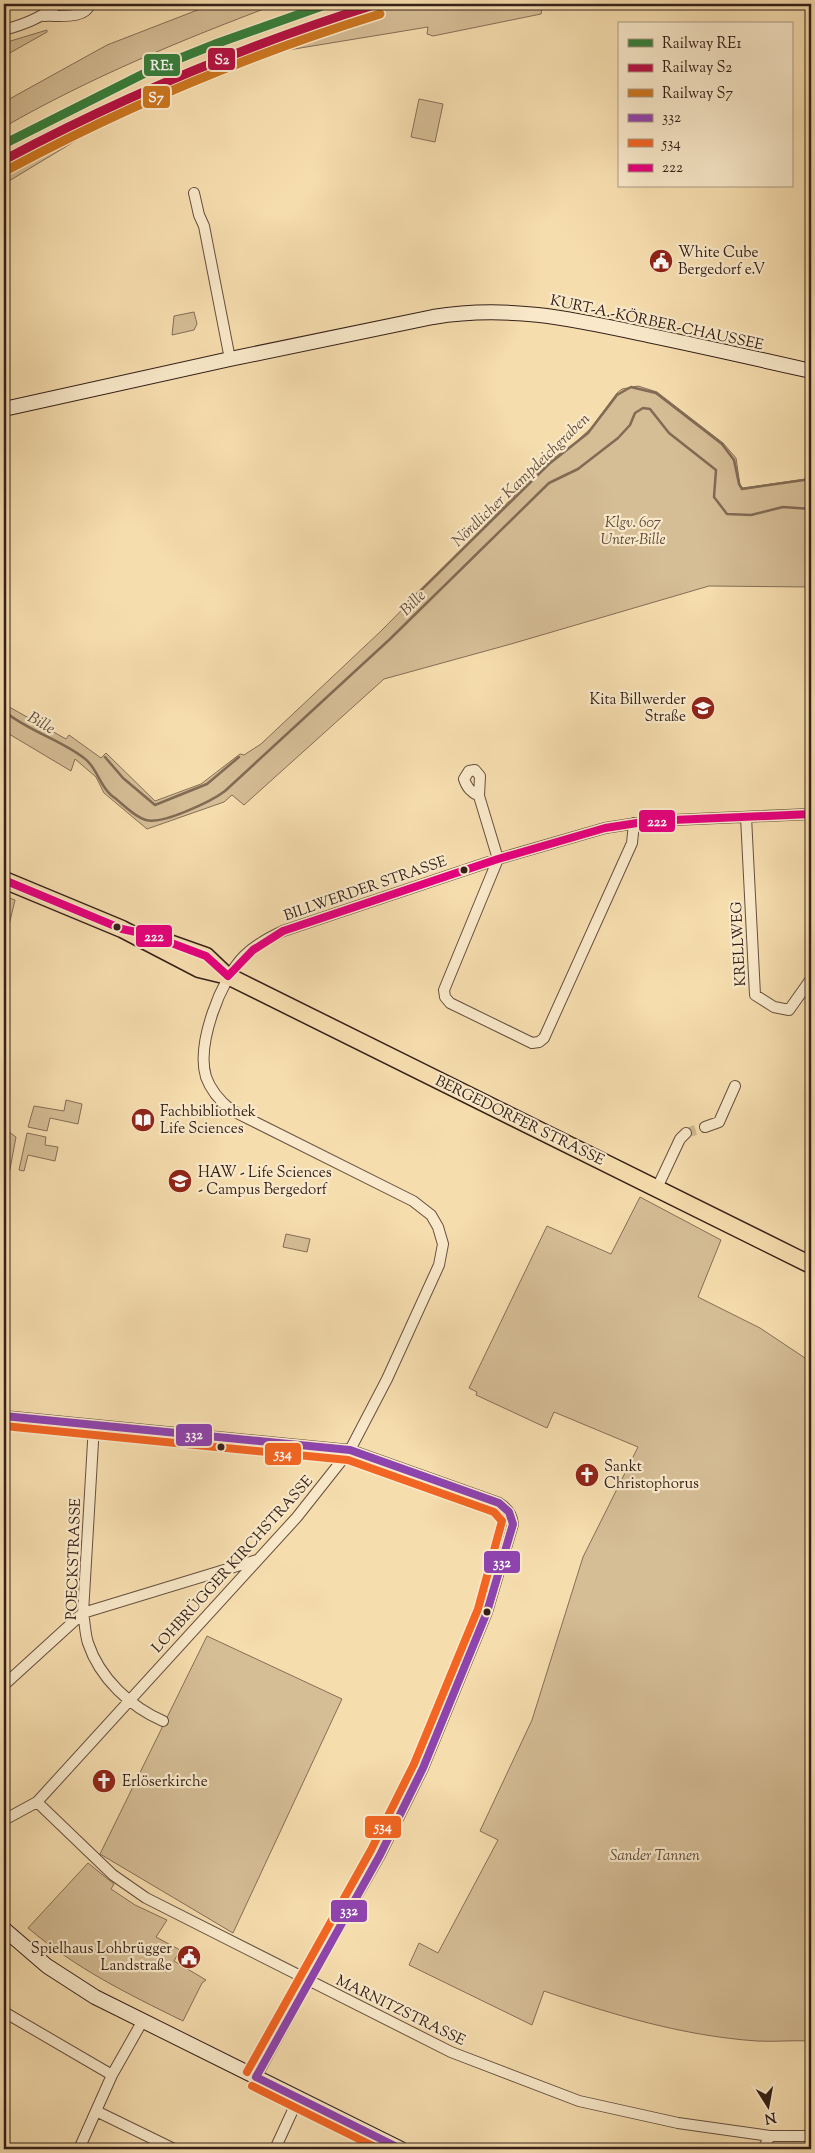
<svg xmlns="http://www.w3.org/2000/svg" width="815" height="2153" viewBox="0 0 815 2153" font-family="'Sorts Mill Goudy',serif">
<rect width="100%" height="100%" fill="#f6ddae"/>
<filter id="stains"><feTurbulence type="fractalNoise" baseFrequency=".004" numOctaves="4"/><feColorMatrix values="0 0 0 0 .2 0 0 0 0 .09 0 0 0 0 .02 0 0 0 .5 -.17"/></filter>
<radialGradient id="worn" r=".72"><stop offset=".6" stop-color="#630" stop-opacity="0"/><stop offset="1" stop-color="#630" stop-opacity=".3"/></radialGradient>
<!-- green -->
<path fill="#d5bd95" stroke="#856e57" d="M213,4H277C184,39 91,77 4,127V102L107,45Z
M397,4H543L541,14L433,36L427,34L428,27L282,51L159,99L90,132L4,184V167C129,100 259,40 397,4Z
M47,30V32L8,54L4,43Z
M419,99L443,104L435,142L411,137Z
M194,312L197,324L194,330L172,335L174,316Z
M638,386L657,392L723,443L736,458L740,485L743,488L806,479L811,476V587L709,586L511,644L384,679L244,805L232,795L224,802L147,829L104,793L96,777L75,759L71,771L4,731V704L66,739L69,735L101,758L106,753L155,801L201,784L240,754L244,755L261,744L381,631L525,485L551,460L576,442L591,428L617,393L622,389Z
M4,896L15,900L4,946Z
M66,1100L82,1104L78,1124L50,1118L47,1131L28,1127L34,1106L64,1111Z
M9,1132L16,1137L4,1201V1152Z
M27,1133L46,1137L45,1145L58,1147L55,1161L28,1155L24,1171L19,1170Z
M640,1197L721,1240L698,1297L760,1328L811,1362V2041C793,2040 775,2042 757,2041C684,2036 613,2015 544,1991L532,2025L409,1965L419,1943L438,1953L498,1840L480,1831L532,1720L583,1557L638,1447L554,1412L547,1428L476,1395L477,1392L469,1388L547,1226L611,1254Z
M286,1234L310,1239L307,1252L283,1247Z
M207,1636L342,1699L233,1933L100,1854Z
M88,1863L114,1884L111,1889L135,1905L167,1920L156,1937L180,1950L174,1961L206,1980L202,1983L183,2021C126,1993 77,1969 28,1928Z"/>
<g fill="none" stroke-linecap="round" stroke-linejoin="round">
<!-- stream -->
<path stroke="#816b54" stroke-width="2.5" d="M410,601L549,464L588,433L617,395L631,387L656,393L722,444L734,460L739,484L742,489L811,479
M4,711C28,731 59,739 84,758C97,767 99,785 111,795C121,802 134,817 146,820C162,825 212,801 225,791L390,639L549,483L578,469L618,438L630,425L635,413L643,408L650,409L669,433L716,470L714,497L727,514L751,515L783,507L811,509
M105,757L123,778L155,805L207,784L239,757"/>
<!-- street-tunnel -->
<path stroke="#cfb790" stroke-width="10" stroke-dasharray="10 5" stroke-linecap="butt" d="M686,1133L705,1127"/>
<!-- street casing -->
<g stroke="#654f3e" stroke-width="12">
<path id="street" d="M44,16C58,15 85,20 90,4
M4,30C25,24 41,18 58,4
M194,193L199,215L204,226L230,359
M479,796C471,792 467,788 464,779L469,771L475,770L480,776L479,796L498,859L444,990L445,997L450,1003L532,1043L539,1042L544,1038L632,843L634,823
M746,817L755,995L774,1007L789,1010L811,979
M705,1127L719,1122L735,1086
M657,1188L680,1139L686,1133
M4,1416L350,1450L499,1503C507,1508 512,1514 513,1524L487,1612L423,1768L380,1855L308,1981L256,2077
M94,1425L83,1613C85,1623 85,1634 88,1643C100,1679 131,1707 163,1721
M4,1429L6,1416
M4,1685L83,1613L257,1560
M37,1802L113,1875L146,1898L451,2052L579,2101L678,2123L770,2136
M4,1820L37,1802L297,1517L350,1450L387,1379L439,1265L443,1244L438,1227L431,1215L413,1201L231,1110C220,1101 211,1091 206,1077C196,1044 221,979 244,956C255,945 270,937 283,931L498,859L605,828L650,821L811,814
M4,2012L112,2075
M96,2111L174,2149
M79,2149L112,2075L142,2022
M275,2149L298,2099
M763,2149L770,2136H811"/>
</g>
<!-- secondary casing -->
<g stroke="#352019" stroke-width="16">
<path id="secondary" d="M4,409L230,359L433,317C511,304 577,320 652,336C705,347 758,359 811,371
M4,1929L47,1966L95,1997L401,2149"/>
</g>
<!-- primary casing -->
<g stroke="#352019" stroke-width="19">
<path id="primary" d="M4,880L122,929L199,969L228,976L811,1265
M141,933L206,956L227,976"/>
</g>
<!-- street -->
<use href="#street" stroke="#f9e9ca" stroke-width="10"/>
<!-- secondary -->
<use href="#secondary" stroke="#f9e9ca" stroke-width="14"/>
<!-- primary -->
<use href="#primary" stroke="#f6ddae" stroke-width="16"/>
<!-- bus-1 casing -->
<g stroke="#f9e9ca" stroke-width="11">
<path id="bus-1" d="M4,1416L350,1450L499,1503L509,1512L513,1524L487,1612L423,1768L380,1855L256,2077
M256,2077L401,2149"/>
</g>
<!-- bus-2 casing -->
<g stroke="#f9e9ca" stroke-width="11">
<path id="bus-2" d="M4,1426L348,1460L494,1512L502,1521L478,1609L414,1764L371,1850L247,2072
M252,2086L379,2149"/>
</g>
<!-- bus-3 casing -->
<g stroke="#f9e9ca" stroke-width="11">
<path id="bus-3" d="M4,880L122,929L150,935L206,956L228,976
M228,976L253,950L283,931L498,859L605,828L650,821L811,814"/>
</g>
<!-- bus-1 -->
<use href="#bus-1" stroke="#8e44ad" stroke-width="8"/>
<!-- bus-2 -->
<use href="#bus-2" stroke="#f26522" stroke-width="8"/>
<!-- bus-3 -->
<use href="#bus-3" stroke="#e5007d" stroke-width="8"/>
<!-- rail-1 casing -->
<g stroke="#f9e9ca" stroke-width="12">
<path id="rail-1" d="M4,144L153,69L218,43L328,4"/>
</g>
<!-- rail-2 casing -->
<g stroke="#f9e9ca" stroke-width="12">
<path id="rail-2" d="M4,160C124,96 247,45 377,4"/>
</g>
<!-- rail-3 casing -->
<g stroke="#f9e9ca" stroke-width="12">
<path id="rail-3" d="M9,169C128,105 251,54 380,14"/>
</g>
<!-- rail-1 -->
<use href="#rail-1" stroke="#36803d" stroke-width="9"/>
<!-- rail-2 -->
<use href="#rail-2" stroke="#b51143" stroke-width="9"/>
<!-- rail-3 -->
<use href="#rail-3" stroke="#cc7720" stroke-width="9"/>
</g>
<!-- icons -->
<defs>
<g id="civic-disc" transform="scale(1.25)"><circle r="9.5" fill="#8f2418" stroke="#f9e9ca"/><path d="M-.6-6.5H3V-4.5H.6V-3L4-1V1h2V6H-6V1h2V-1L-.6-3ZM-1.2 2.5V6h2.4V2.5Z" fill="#fff"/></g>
<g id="school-disc" transform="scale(1.25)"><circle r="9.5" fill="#8f2418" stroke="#f9e9ca"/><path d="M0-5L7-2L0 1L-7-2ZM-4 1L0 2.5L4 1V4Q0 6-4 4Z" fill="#fff"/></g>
<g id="library-disc" transform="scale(1.25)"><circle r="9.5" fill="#8f2418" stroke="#f9e9ca"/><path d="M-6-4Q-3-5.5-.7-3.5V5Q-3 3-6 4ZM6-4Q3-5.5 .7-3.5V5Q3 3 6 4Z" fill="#fff"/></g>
<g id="university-disc" transform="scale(1.25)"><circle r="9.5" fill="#8f2418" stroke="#f9e9ca"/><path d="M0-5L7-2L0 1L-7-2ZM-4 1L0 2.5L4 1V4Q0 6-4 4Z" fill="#fff"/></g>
<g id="church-disc" transform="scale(1.25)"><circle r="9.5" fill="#8f2418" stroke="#f9e9ca"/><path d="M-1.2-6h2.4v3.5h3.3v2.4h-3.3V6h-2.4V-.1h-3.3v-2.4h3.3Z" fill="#fff"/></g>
</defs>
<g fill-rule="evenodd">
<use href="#civic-disc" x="661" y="261"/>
<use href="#school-disc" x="703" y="708"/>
<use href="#library-disc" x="143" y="1120"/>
<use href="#university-disc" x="180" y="1181"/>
<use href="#church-disc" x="587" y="1475"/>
<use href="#church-disc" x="104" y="1781"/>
<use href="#civic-disc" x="189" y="1957"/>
</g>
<!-- markers -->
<g fill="#352019" stroke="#f9e9ca" stroke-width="2">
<circle cx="464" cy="870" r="4.5"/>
<circle cx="117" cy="927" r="4.5"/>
<circle cx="221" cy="1447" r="4.5"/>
<circle cx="487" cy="1612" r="4.5"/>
</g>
<g text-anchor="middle" stroke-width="4.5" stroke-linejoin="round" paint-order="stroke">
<!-- poi labels -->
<g font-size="15" fill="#352019" stroke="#f9e9ca" text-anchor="start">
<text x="678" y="257">White Cube<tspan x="678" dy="17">Bergedorf e.V</tspan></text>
<text x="686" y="704" text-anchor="end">Kita Billwerder<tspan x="686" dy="17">Straße</tspan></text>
<text x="160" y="1116">Fachbibliothek<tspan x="160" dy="17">Life Sciences</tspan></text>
<text x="198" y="1177">HAW - Life Sciences<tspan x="198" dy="17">- Campus Bergedorf</tspan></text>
<text x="604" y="1471">Sankt<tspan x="604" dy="17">Christophorus</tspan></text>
<text x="122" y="1786">Erlöserkirche</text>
<text x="172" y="1953" text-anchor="end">Spielhaus Lohbrügger<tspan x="172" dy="17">Landstraße</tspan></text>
</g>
<!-- street labels -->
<g font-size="15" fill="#352019" stroke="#f9e9ca">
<text transform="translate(657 322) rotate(12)" y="5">KURT-A.-KÖRBER-CHAUSSEE</text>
<text transform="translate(365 888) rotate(-19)" y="5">BILLWERDER STRASSE</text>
<text transform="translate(738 944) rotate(-93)" y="5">KRELLWEG</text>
<text transform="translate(520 1120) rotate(26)" y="5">BERGEDORFER STRASSE</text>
<text transform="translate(73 1559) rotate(-88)" y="5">POECKSTRASSE</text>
<text transform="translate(232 1564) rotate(-48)" y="5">LOHBRÜGGER KIRCHSTRASSE</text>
<text transform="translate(401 2010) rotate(26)" y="5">MARNITZSTRASSE</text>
</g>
<!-- park labels -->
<g font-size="15" font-style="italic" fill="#5d4738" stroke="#f9e9ca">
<text x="633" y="527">Klgv. 607<tspan x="633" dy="17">Unter-Bille</tspan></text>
<text x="655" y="1860">Sander Tannen</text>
</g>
<!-- water labels -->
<g font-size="16" font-style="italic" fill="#614c3b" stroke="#f9e9ca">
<text transform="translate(520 479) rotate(-44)" y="6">Nördlicher Kampdeichgraben</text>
<text transform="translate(412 602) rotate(-45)" y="6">Bille</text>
<text transform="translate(42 722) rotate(30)" y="6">Bille</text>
</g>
</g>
<g stroke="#f9e9ca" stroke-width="2">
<rect x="207" y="47" width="29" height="24" rx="5" fill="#b51143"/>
<rect x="143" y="53" width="38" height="24" rx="5" fill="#36803d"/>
<rect x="142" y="85" width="29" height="24" rx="5" fill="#cc7720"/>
<rect x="638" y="809" width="38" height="24" rx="5" fill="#e5007d"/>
<rect x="135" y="924" width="38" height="24" rx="5" fill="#e5007d"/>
<rect x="175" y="1423" width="38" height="24" rx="5" fill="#8e44ad"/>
<rect x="264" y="1442" width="38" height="24" rx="5" fill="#f26522"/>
<rect x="483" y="1550" width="38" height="24" rx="5" fill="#8e44ad"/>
<rect x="364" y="1815" width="38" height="24" rx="5" fill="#f26522"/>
<rect x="330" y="1899" width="38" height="24" rx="5" fill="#8e44ad"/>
</g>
<g font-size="14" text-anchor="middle" font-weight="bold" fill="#fff">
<text x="222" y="64">S2</text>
<text x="162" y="70">RE1</text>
<text x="156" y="102">S7</text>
<text x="657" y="826">222</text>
<text x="154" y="941">222</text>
<text x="194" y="1439">332</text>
<text x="283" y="1458">534</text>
<text x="502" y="1567">332</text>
<text x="383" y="1831">534</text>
<text x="349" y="1915">332</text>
</g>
<!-- margin -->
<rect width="815" height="2153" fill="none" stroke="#f6ddae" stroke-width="20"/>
<rect x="5" y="5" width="805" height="2143" fill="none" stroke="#352019" stroke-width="2.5"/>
<rect x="10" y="10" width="795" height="2133" fill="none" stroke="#352019"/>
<!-- legend -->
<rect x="618" y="22" width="175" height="165" fill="#f9e9ca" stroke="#ab9983"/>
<rect x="628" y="39" width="25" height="8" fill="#36803d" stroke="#ab9983"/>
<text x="662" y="48" font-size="15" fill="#352019">Railway RE1</text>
<rect x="628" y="64" width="25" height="8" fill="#b51143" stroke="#ab9983"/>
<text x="662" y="72" font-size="15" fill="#352019">Railway S2</text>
<rect x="628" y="89" width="25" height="8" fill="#cc7720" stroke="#ab9983"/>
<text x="662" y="98" font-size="15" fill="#352019">Railway S7</text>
<rect x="628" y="114" width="25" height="8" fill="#8e44ad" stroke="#ab9983"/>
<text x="662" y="122" font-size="15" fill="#352019">332</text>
<rect x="628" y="139" width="25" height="8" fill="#f26522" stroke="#ab9983"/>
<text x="662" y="148" font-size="15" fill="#352019">534</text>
<rect x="628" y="164" width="25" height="8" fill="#e5007d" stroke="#ab9983"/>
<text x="662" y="172" font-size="15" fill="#352019">222</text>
<!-- north arrow -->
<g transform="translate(768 2106) rotate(169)" stroke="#f9e9ca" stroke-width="4" paint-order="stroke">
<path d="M0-4L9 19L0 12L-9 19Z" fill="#352019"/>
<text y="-8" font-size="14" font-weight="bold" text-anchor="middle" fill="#352019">N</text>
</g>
<rect width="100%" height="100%" filter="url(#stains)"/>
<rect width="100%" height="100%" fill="url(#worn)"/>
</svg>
